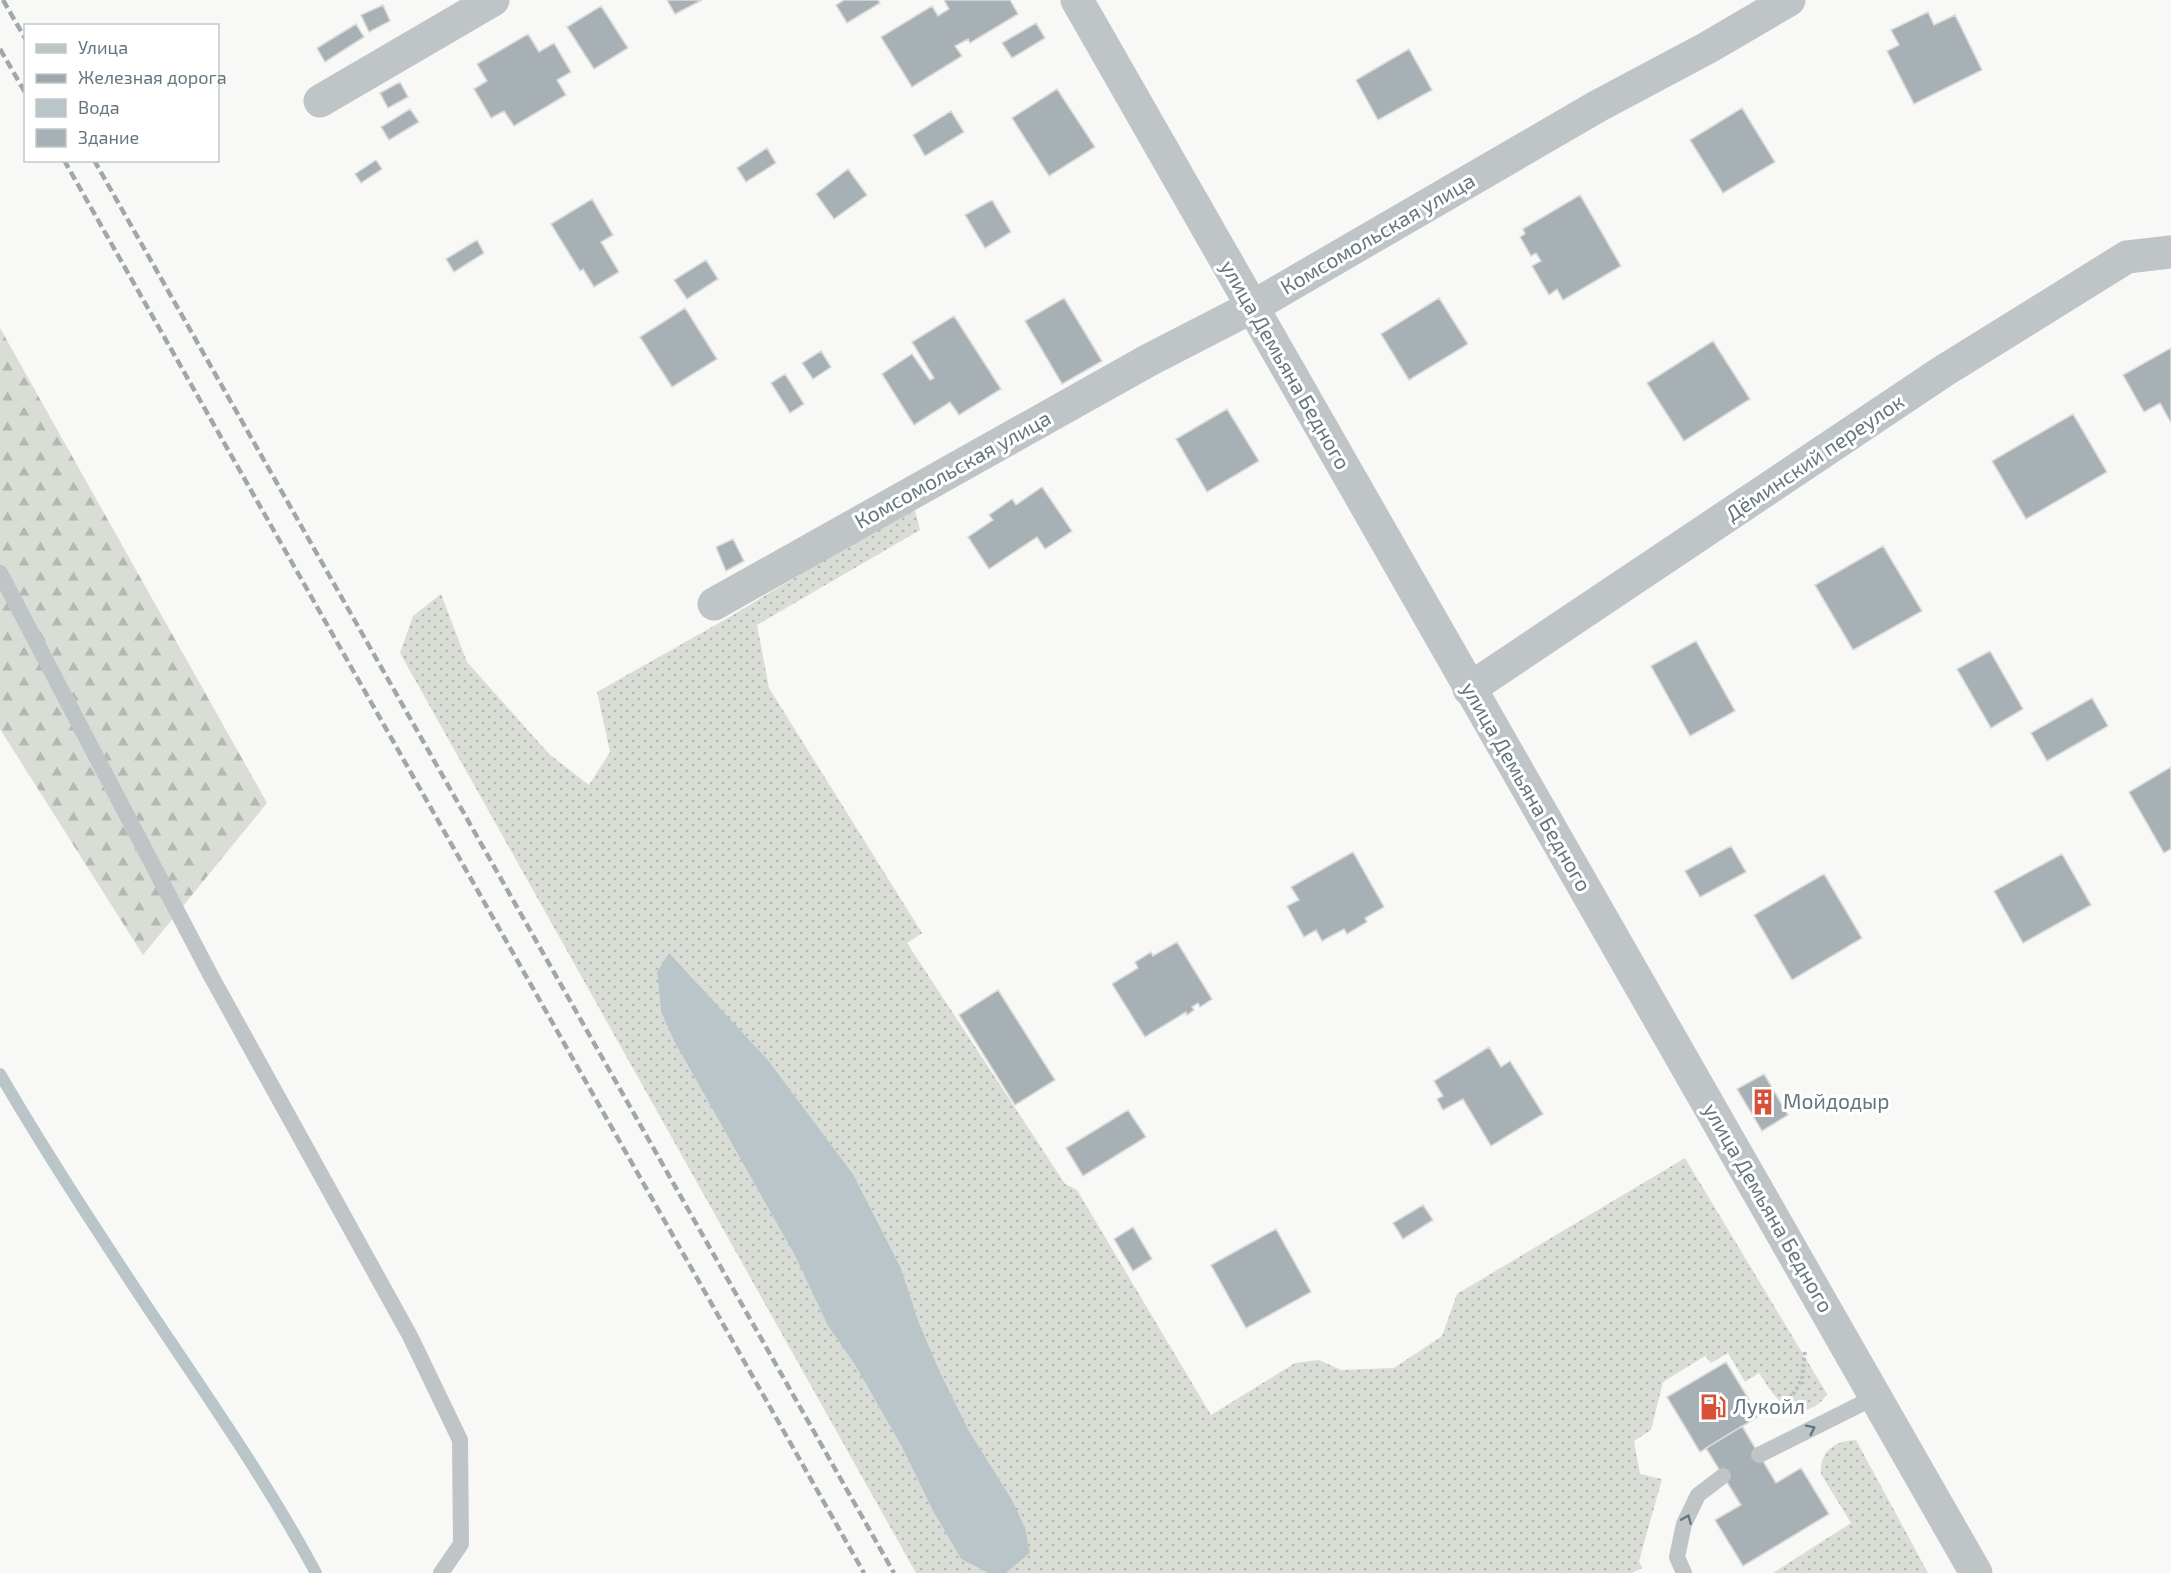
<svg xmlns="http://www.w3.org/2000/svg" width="2171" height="1573" viewBox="0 0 2171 1573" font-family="'Exo 2',sans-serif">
<defs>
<pattern id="grass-dots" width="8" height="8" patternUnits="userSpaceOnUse" patternTransform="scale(1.5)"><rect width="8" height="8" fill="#d9ddd5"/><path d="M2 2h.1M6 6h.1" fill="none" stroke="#b4b8b2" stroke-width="1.8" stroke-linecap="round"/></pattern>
<pattern id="forest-firs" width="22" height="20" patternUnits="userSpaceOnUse" patternTransform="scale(1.5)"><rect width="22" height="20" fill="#d9ddd5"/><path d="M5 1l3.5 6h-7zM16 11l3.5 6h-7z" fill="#b4b8b2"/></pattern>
</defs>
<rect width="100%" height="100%" fill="#f8f8f6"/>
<!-- grass -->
<path fill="url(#grass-dots)" d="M915,510L920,530L757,625L769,688L922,933L907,943L1065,1184L1077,1190L1211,1415L1295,1363L1319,1360L1341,1370L1394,1368L1442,1336L1457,1294L1685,1158L1827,1394C1815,1414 1791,1416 1776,1397C1769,1390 1765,1381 1759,1373L1745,1382L1728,1353L1711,1363L1705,1356L1663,1382L1651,1430L1634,1441L1640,1474L1662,1479L1639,1561L1642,1568L1632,1573H1006L1030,1553L1011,1498L969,1431L940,1372L919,1323L901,1268L853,1174L768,1060L669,954L657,972L661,1012L674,1041L794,1254L828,1326L855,1365L902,1447L933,1511L961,1559L988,1573H916L400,653L413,616L441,594L467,662L549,754L589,785L610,752L597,692L726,619L888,522Z
M1856,1440L1928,1573H1773L1851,1523L1821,1474C1820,1451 1834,1441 1856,1440Z"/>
<!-- forest -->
<path fill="url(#forest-firs)" d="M0,328L267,803L143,955L0,729Z"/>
<!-- water -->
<path fill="#b9c5c9" d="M669,953L768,1060L853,1174L901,1268L919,1323L940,1372L969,1431L1011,1498L1025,1528L1030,1553L1006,1573H988L961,1559L933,1511L902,1447L855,1365L828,1326L794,1254L674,1041L661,1012L657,972Z"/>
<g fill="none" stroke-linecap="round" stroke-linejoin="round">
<!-- stream -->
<path stroke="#b9c5c9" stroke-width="12" d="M0,1074C46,1153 96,1229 146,1305C205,1393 266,1480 316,1573"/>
</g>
<!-- building -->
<path fill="#a7b0b5" stroke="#dadad8" stroke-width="1.5" d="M667,0H702L675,14Z
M844,0H878L880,3L847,23L836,5Z
M944,0H1010L1018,14L970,43L968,39L955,46L962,56L912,87L881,37L932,6L938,16L949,9Z
M383,5L390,21L369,32L361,15Z
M601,6L628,48L594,69L567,27Z
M1928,12L1934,25L1955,15L1982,70L1914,104L1887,51L1899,45L1891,30Z
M1036,23L1045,38L1012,58L1002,43Z
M356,24L364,37L325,62L317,48Z
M528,34L539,52L554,43L571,72L557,80L566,95L514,126L504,111L491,118L474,89L487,81L477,64Z
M1409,49L1432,90L1378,120L1356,80Z
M400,82L408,97L388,108L380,93Z
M1057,89L1095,147L1049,176L1012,118Z
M1742,108L1775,162L1723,193L1690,140Z
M410,109L419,122L389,140L381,127Z
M951,111L964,132L925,156L913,135Z
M767,148L776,163L746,182L737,168Z
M376,160L382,169L361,183L355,174Z
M848,169L867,195L834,219L816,194Z
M1580,195L1621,266L1563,300L1557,289L1549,295L1532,266L1541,261L1536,253L1531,256L1520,237L1525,234L1523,229Z
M592,199L613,235L601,242L619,272L594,287L583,269L580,271L551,224Z
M992,200L1011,232L985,248L965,215Z
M477,240L484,253L454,272L446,259Z
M706,260L718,279L687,299L674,280Z
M1064,298L1102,361L1062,384L1025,321Z
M1439,298L1468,344L1409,380L1381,334Z
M685,308L717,359L672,387L640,337Z
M954,316L1001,389L959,415L950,402L914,425L882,374L912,354L930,380L934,378L912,342Z
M1713,341L1750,399L1684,441L1647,383Z
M2171,348V423L2160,403L2144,412L2123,375Z
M821,351L831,367L813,379L802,363Z
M785,374L804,404L790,413L771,383Z
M1227,409L1259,461L1207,492L1176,439Z
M2073,414L2107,472L2026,519L1992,461Z
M1042,487L1072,531L1045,549L1037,537L989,569L968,537L993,520L989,515L1012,499L1016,505Z
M733,539L744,561L726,571L716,547Z
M1883,546L1922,611L1853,650L1815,585Z
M1696,641L1735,711L1690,736L1651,666Z
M1990,651L2023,709L1991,728L1957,669Z
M2092,698L2108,726L2047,761L2031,733Z
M2171,767V849L2164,853L2129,792Z
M1731,846L1746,872L1700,897L1685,871Z
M1353,852L1384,907L1365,918L1367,922L1347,934L1344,929L1322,941L1316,930L1304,937L1287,906L1299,900L1291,887Z
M2062,854L2091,905L2023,943L1994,891Z
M1824,874L1862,938L1792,980L1754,915Z
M1177,942L1212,999L1200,1007L1198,1003L1192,1007L1194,1010L1187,1015L1186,1012L1145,1037L1112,984L1138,968L1135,962L1151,952L1153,956Z
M998,990L1055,1080L1015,1105L959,1015Z
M1489,1047L1501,1067L1510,1061L1543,1114L1491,1146L1463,1099L1443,1110L1437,1099L1443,1096L1434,1081Z
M1764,1074L1788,1115L1762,1131L1737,1089Z
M1128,1110L1146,1137L1083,1176L1066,1148Z
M1423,1205L1433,1220L1403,1239L1393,1223Z
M1133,1227L1152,1259L1133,1271L1114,1239Z
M1276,1229L1311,1292L1246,1328L1211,1265Z
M1726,1362L1759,1416L1700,1452L1667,1397Z
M1742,1426L1776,1483L1801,1468L1829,1514L1743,1566L1715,1520L1741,1505L1706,1448Z"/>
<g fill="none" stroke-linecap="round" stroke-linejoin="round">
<!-- path -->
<path stroke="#babdbf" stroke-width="4" stroke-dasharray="3 3" stroke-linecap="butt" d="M1784,1410L1802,1379L1805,1351"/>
<!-- service -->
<path stroke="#bfc4c7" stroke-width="16" d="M0,573L211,976L410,1336L460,1440L461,1544L441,1573
M1759,1455L1875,1397
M1684,1573L1677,1557L1684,1524L1698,1495L1723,1476"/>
<!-- minor -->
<path stroke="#bfc4c7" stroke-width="33" d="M320,101L493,0
M714,604L1149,360L1252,307L1598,106L1707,48L1789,0
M1469,689L1942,372L2127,257L2171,252"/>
<!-- tertiary -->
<path stroke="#bfc4c7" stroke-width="33" d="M1077,0L1976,1573"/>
<!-- rail -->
<path stroke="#9fa7ac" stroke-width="4.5" stroke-dasharray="9 4.5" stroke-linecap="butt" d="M3,0L26,40
M0,49L26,94
M64,160L864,1573
M94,160L894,1573"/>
</g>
<!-- one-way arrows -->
<defs><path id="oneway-chevron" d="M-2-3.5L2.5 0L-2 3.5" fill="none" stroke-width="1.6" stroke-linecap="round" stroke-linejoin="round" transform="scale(1.5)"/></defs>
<g stroke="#65767f">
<use href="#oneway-chevron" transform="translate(1811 1429) rotate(-26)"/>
<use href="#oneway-chevron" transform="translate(1687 1519) rotate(-67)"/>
</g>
<!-- icons -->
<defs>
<g id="building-bare" transform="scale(2.07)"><path d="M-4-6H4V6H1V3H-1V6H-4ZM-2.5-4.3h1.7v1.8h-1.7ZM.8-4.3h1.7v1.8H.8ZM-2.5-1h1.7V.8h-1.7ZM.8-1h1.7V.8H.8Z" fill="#d75037" stroke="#fff" stroke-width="2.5" paint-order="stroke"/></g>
<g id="fuel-bare" transform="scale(2.07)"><path d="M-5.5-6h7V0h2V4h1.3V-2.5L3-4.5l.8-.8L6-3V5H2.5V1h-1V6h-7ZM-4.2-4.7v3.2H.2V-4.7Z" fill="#d75037" stroke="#fff" stroke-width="2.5" paint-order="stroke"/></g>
</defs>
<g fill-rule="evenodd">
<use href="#building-bare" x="1763" y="1102"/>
<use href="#fuel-bare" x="1713" y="1407"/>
</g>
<g text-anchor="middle" stroke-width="6" stroke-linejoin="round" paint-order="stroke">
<!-- street labels -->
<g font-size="21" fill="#65767f" stroke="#fff">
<text transform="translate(1378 234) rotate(-30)" y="7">Комсомольская улица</text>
<text transform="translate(1285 365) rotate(60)" y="7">улица Демьяна Бедного</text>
<text transform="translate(1815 458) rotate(-34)" y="7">Дёминский переулок</text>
<text transform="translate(953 470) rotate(-29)" y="7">Комсомольская улица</text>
<text transform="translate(1526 787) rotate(60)" y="7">улица Демьяна Бедного</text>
<text transform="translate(1768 1208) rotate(60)" y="7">улица Демьяна Бедного</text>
</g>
<!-- poi labels -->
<g font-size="21" fill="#65767f" stroke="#fff" text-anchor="start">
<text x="1783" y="1109">Мойдодыр</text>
<text x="1733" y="1414">Лукойл</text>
</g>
</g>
<!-- legend -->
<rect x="24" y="24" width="195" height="138" fill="#ffffff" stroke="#c1c8cc" stroke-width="1.5"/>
<rect x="36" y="44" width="30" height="9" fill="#bfc4c7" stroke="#c1c8cc" stroke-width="1.5"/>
<text x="78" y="54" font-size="18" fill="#65767f">Улица</text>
<rect x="36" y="74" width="30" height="9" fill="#9fa7ac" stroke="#c1c8cc" stroke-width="1.5"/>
<text x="78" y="84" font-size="18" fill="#65767f">Железная дорога</text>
<rect x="36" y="99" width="30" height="18" fill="#b9c5c9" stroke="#c1c8cc" stroke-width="1.5"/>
<text x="78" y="114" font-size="18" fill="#65767f">Вода</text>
<rect x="36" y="129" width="30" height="18" fill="#a7b0b5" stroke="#c1c8cc" stroke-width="1.5"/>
<text x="78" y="144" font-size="18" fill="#65767f">Здание</text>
</svg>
